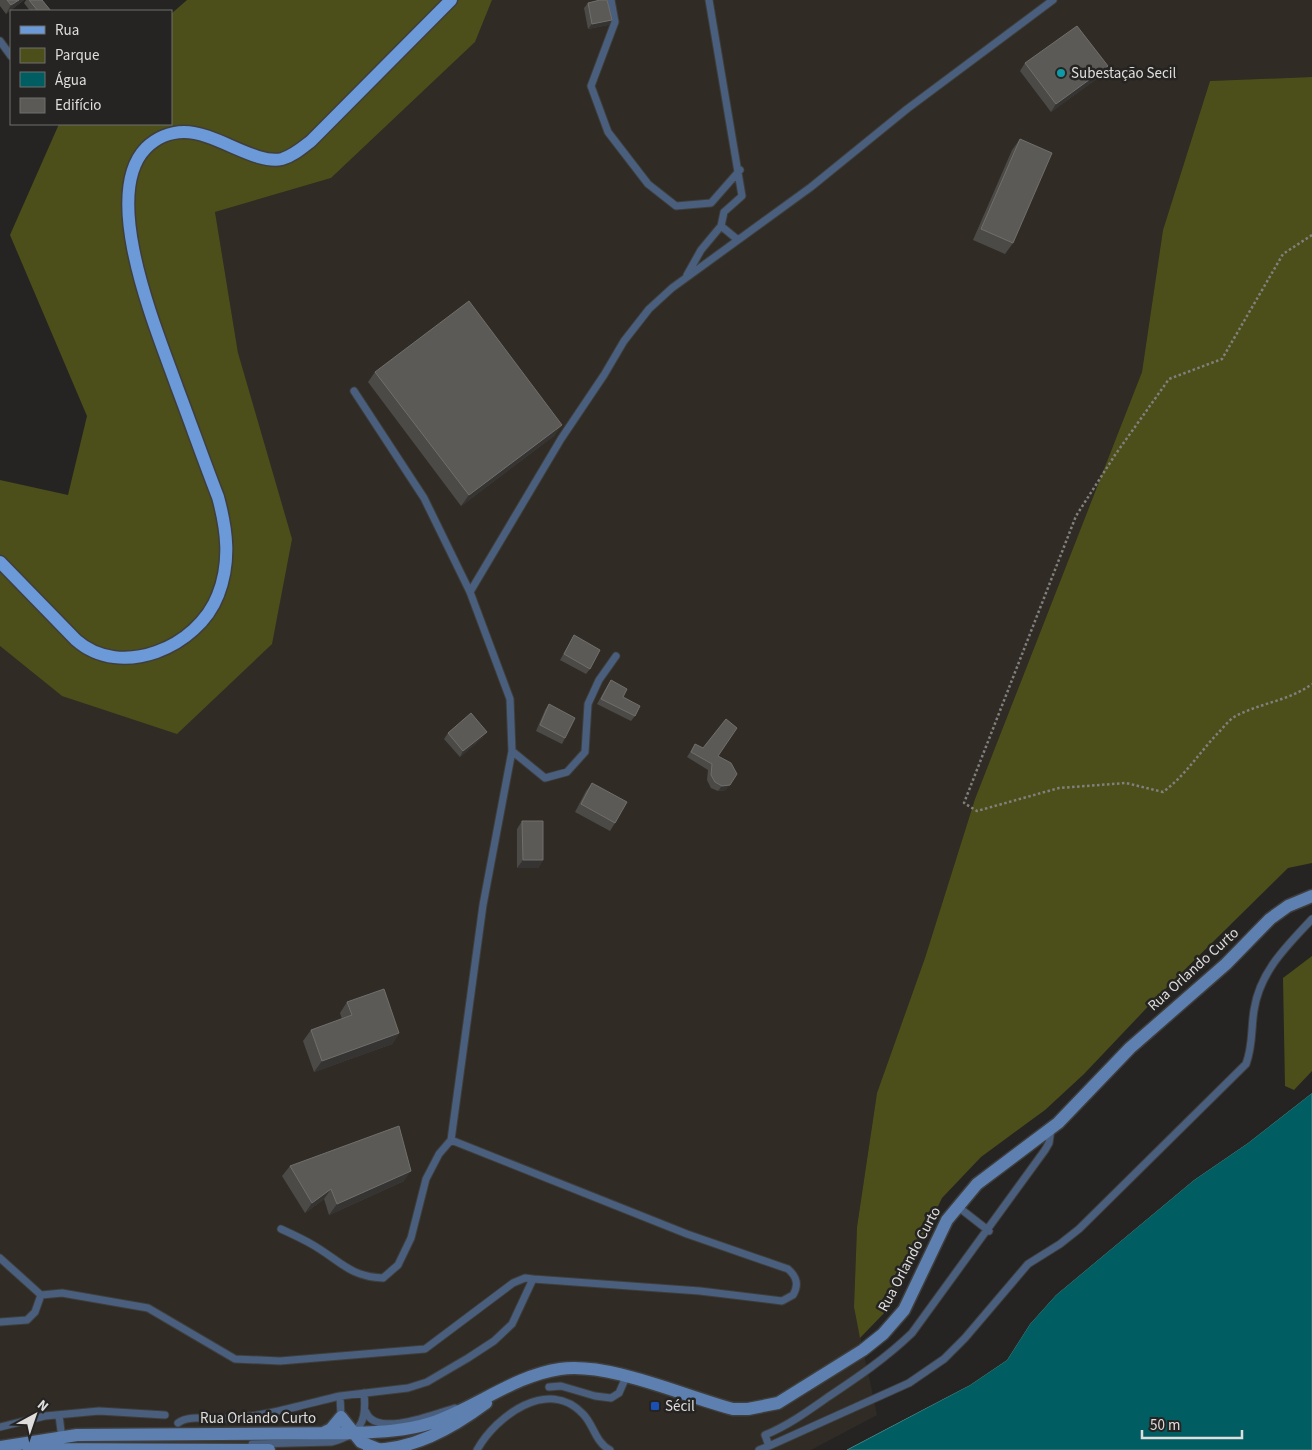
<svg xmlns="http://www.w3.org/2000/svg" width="1312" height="1450" viewBox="0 0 1312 1450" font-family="'Source Sans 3',sans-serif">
<rect width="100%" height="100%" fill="#252422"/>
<!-- built -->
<path fill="#302c25" d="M492,0H1312V77L1210,81L1163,230L1142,372L975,799L925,958L877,1093L857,1227L854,1307L877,1415L811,1450H0V646L62,696L238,353L215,212L331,178L475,42Z"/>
<!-- green -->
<path fill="#4c4f1a" d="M187,0H492L475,42L331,178L215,212L238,353L292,539L272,644L177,734L62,696L0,646V480L68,495L87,416L10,235L59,124H171V14Z
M1312,77V863L1288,868L1158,996L1084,1074L1045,1110L981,1157L942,1198L888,1309L860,1338L854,1307L857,1227L877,1093L925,958L975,799L1142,372L1163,230L1210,81Z
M1312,956V1071L1294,1090L1285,1086L1283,978Z"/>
<!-- water -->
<path fill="#005e62" stroke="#438487" d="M1312,1093V1450H847L970,1385L1007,1360L1030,1324L1056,1295L1194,1180L1248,1143Z"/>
<!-- pier -->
<path fill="#252422" d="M1312,1091V1093L1248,1143L1194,1180L1056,1295L1030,1324L1007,1360L970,1385L845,1450L852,1444L907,1416L926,1404L969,1383L1005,1358L1028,1323L1055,1293L1192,1178L1247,1141Z"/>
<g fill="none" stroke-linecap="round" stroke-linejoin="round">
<!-- service casing -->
<g stroke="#3f3e3c" stroke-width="9">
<path id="service" d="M611,0L615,22L591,86L608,132L648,184L676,206L711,203L740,170
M0,41L11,56
M721,226L738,240
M687,275L701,250L721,226L724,212L742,196L709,0
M470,592L561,439L604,375L624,341L649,309L672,288L811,187L907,109L1053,0
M512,751L545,778L567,772L585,752L588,704L599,680L616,656
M1051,1129L1049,1143L1045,1150L912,1333C886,1358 858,1377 828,1397C808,1411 789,1425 765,1435L769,1446L909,1383L944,1359L965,1338L1028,1264L1060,1244L1079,1229L1246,1064C1253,1046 1251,1028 1254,1010C1260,971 1287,946 1312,919
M957,1206L989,1231
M281,1229C292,1234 303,1239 313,1245C339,1260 350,1277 383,1278L398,1265L411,1238L426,1179L439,1154L451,1140
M0,1258L41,1295L35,1312L27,1320L0,1322
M41,1295L62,1293L148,1308L235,1359L280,1361L425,1349L513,1283L525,1278L533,1279
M549,1387L561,1386L595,1396L611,1398L619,1393L626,1377
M366,1412C376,1438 435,1414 455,1408
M59,1415L62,1439
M341,1417L340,1396L408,1388L427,1382L468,1358L494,1341L512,1324L533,1279L700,1291L782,1301L793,1295C799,1285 797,1277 788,1269L687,1234L451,1140L483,905L512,751L510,699L470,592L424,498L354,391
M178,1423C189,1414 209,1420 223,1419C263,1417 302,1405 340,1396
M0,1427L45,1416L99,1411L165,1415
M252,1444L332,1442C361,1434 367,1421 364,1393
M477,1450C496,1416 548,1377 583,1414C594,1425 595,1442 610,1450
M759,1450L769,1446"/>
</g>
<!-- secondary casing -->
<g stroke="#3f3e3c" stroke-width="15">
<path id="secondary" d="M323,1433L331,1429L341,1417L361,1442L378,1449
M0,1447L77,1435L353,1433C379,1432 406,1431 431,1423C476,1408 513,1376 560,1369C610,1362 683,1396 733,1409H748L778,1403L863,1350L883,1334L904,1310L947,1220L977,1184L1058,1123L1130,1048L1226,964L1270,919L1288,906L1312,896
M29,1449L269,1450
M369,1450C413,1450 451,1429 486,1403"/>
</g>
<!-- primary casing -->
<g stroke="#3f3e3c" stroke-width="15">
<path id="primary" d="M0,562L76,640C121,680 198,647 218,595C231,562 227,530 218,497C204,461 191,424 177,387C158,333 99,196 146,148C156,138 170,132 184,132C216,132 255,165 282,159C293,156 302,148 311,141L451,0"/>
</g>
<!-- path -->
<path stroke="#81807e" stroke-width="2.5" stroke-dasharray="2.5 2.5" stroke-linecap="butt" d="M1312,235L1283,254L1222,359L1169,379L1115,455L1076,516L964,803L977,811L1059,788L1126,783L1163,792C1185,776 1199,753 1218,733C1223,728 1228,721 1234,717C1259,703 1289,701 1312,684"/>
<!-- service -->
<use href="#service" stroke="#4a5f7d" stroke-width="7"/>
<!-- secondary -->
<use href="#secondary" stroke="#5d80b0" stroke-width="12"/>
<!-- primary -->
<use href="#primary" stroke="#6c99d7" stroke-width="12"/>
</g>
<!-- wall -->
<path fill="#4b4a47" d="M0,0H24L6,14L0,6Z
M26,0H42L51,11H30L24,3Z
M588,3L612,20L608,25L588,29L584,8Z
M1025,63L1108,66L1103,74L1051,112L1020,71Z
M1020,139L1013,243L1005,254L973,240L1012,150Z
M375,372L555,435L461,506L368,382Z
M574,635L590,669L586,674L560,660Z
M611,680L623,697L635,716L631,721L597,704L607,686Z
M549,704L565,738L562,744L536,731L545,710Z
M448,733L483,737L460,757L444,739Z
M695,744L718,756L726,790L718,791L711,788L707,780L708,770L687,757Z
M592,783L615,823L610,831L575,812L586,791Z
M522,821L543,860L538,868H517V829Z
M347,1002L399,1033L392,1044L314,1072L303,1041L311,1030L342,1019L340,1013Z
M290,1166L404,1181L329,1215L324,1199L305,1213L282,1176Z"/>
<!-- shaded-wall -->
<path fill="#353432" d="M19,0H24L6,14L11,5Z
M612,20L608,25L588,29L592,24Z
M1108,66L1103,74L1051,112L1056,104Z
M562,425L555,435L461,506L469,495Z
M487,732L483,737L460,757L463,751Z
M730,785L726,790L718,791L722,786Z
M523,860H543L538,868H517Z
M399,1033L392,1044L314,1072L322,1061Z
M411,1171L404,1181L329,1215L337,1204Z
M331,1189L324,1199L305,1213L312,1203Z"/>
<!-- building -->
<path fill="#5b5a57" stroke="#706f6c" d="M7,0H19L11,5Z
M29,0H42L51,11H38Z
M600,0H607L612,20L592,24L588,3Z
M1077,26L1108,66L1056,104L1025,63Z
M1020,139L1052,153L1013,243L981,229Z
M469,301L562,425L469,495L375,372Z
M574,635L600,650L590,669L564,654Z
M611,680L627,689L623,697L640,706L635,716L601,699Z
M549,704L575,718L565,738L540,725Z
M471,713L487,732L463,751L448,733Z
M726,719L737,728L718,756L731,763L737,774L730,785L722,786L715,782L711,775L712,764L691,752L695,744L703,748Z
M592,783L627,802L615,823L581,804Z
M522,821H543V860H523Z
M384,989L399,1033L322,1061L311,1030L352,1015L347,1002Z
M399,1126L411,1171L337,1204L331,1189L312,1203L290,1166Z"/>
<!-- markers -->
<circle fill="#0f9aa8" stroke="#252422" stroke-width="2" cx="1061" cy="73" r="5"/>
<rect fill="#1a4fb4" stroke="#252422" stroke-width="2" x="650" y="1401" width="10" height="10" rx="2.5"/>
<g text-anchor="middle" stroke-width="5" stroke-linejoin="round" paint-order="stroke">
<!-- poi labels -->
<g font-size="15" fill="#dfdedc" stroke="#252422" text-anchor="start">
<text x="1071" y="78">Subestação Secil</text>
<text x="665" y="1411">Sécil</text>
</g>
<!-- street labels -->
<g font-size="15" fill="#dfdedc" stroke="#252422">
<text transform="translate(1193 969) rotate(-42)" y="5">Rua Orlando Curto</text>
<text transform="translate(909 1259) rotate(-62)" y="5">Rua Orlando Curto</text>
<text x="258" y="1423">Rua Orlando Curto</text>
</g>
</g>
<!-- legend -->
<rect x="10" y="10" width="162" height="115" fill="#252422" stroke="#6f6e6c"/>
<rect x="20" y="26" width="25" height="8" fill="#6c99d7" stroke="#6f6e6c"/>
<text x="55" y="35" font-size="15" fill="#dfdedc">Rua</text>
<rect x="20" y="48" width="25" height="15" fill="#4c4f1a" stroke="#6f6e6c"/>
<text x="55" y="60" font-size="15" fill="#dfdedc">Parque</text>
<rect x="20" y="72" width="25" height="15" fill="#005e62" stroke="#6f6e6c"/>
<text x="55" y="85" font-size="15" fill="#dfdedc">Água</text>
<rect x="20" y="98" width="25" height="15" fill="#5b5a57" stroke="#6f6e6c"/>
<text x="55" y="110" font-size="15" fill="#dfdedc">Edifício</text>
<!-- north arrow -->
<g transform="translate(35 1415) rotate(40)" stroke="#252422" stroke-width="4" paint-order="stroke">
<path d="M0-4L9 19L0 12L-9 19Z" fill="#dfdedc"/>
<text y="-8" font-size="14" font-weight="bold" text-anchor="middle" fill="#dfdedc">N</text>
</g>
<!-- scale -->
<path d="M1142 1430v8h100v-8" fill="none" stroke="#dfdedc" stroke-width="2.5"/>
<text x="1150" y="1430" font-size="15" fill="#dfdedc" stroke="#252422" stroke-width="4" paint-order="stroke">50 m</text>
</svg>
